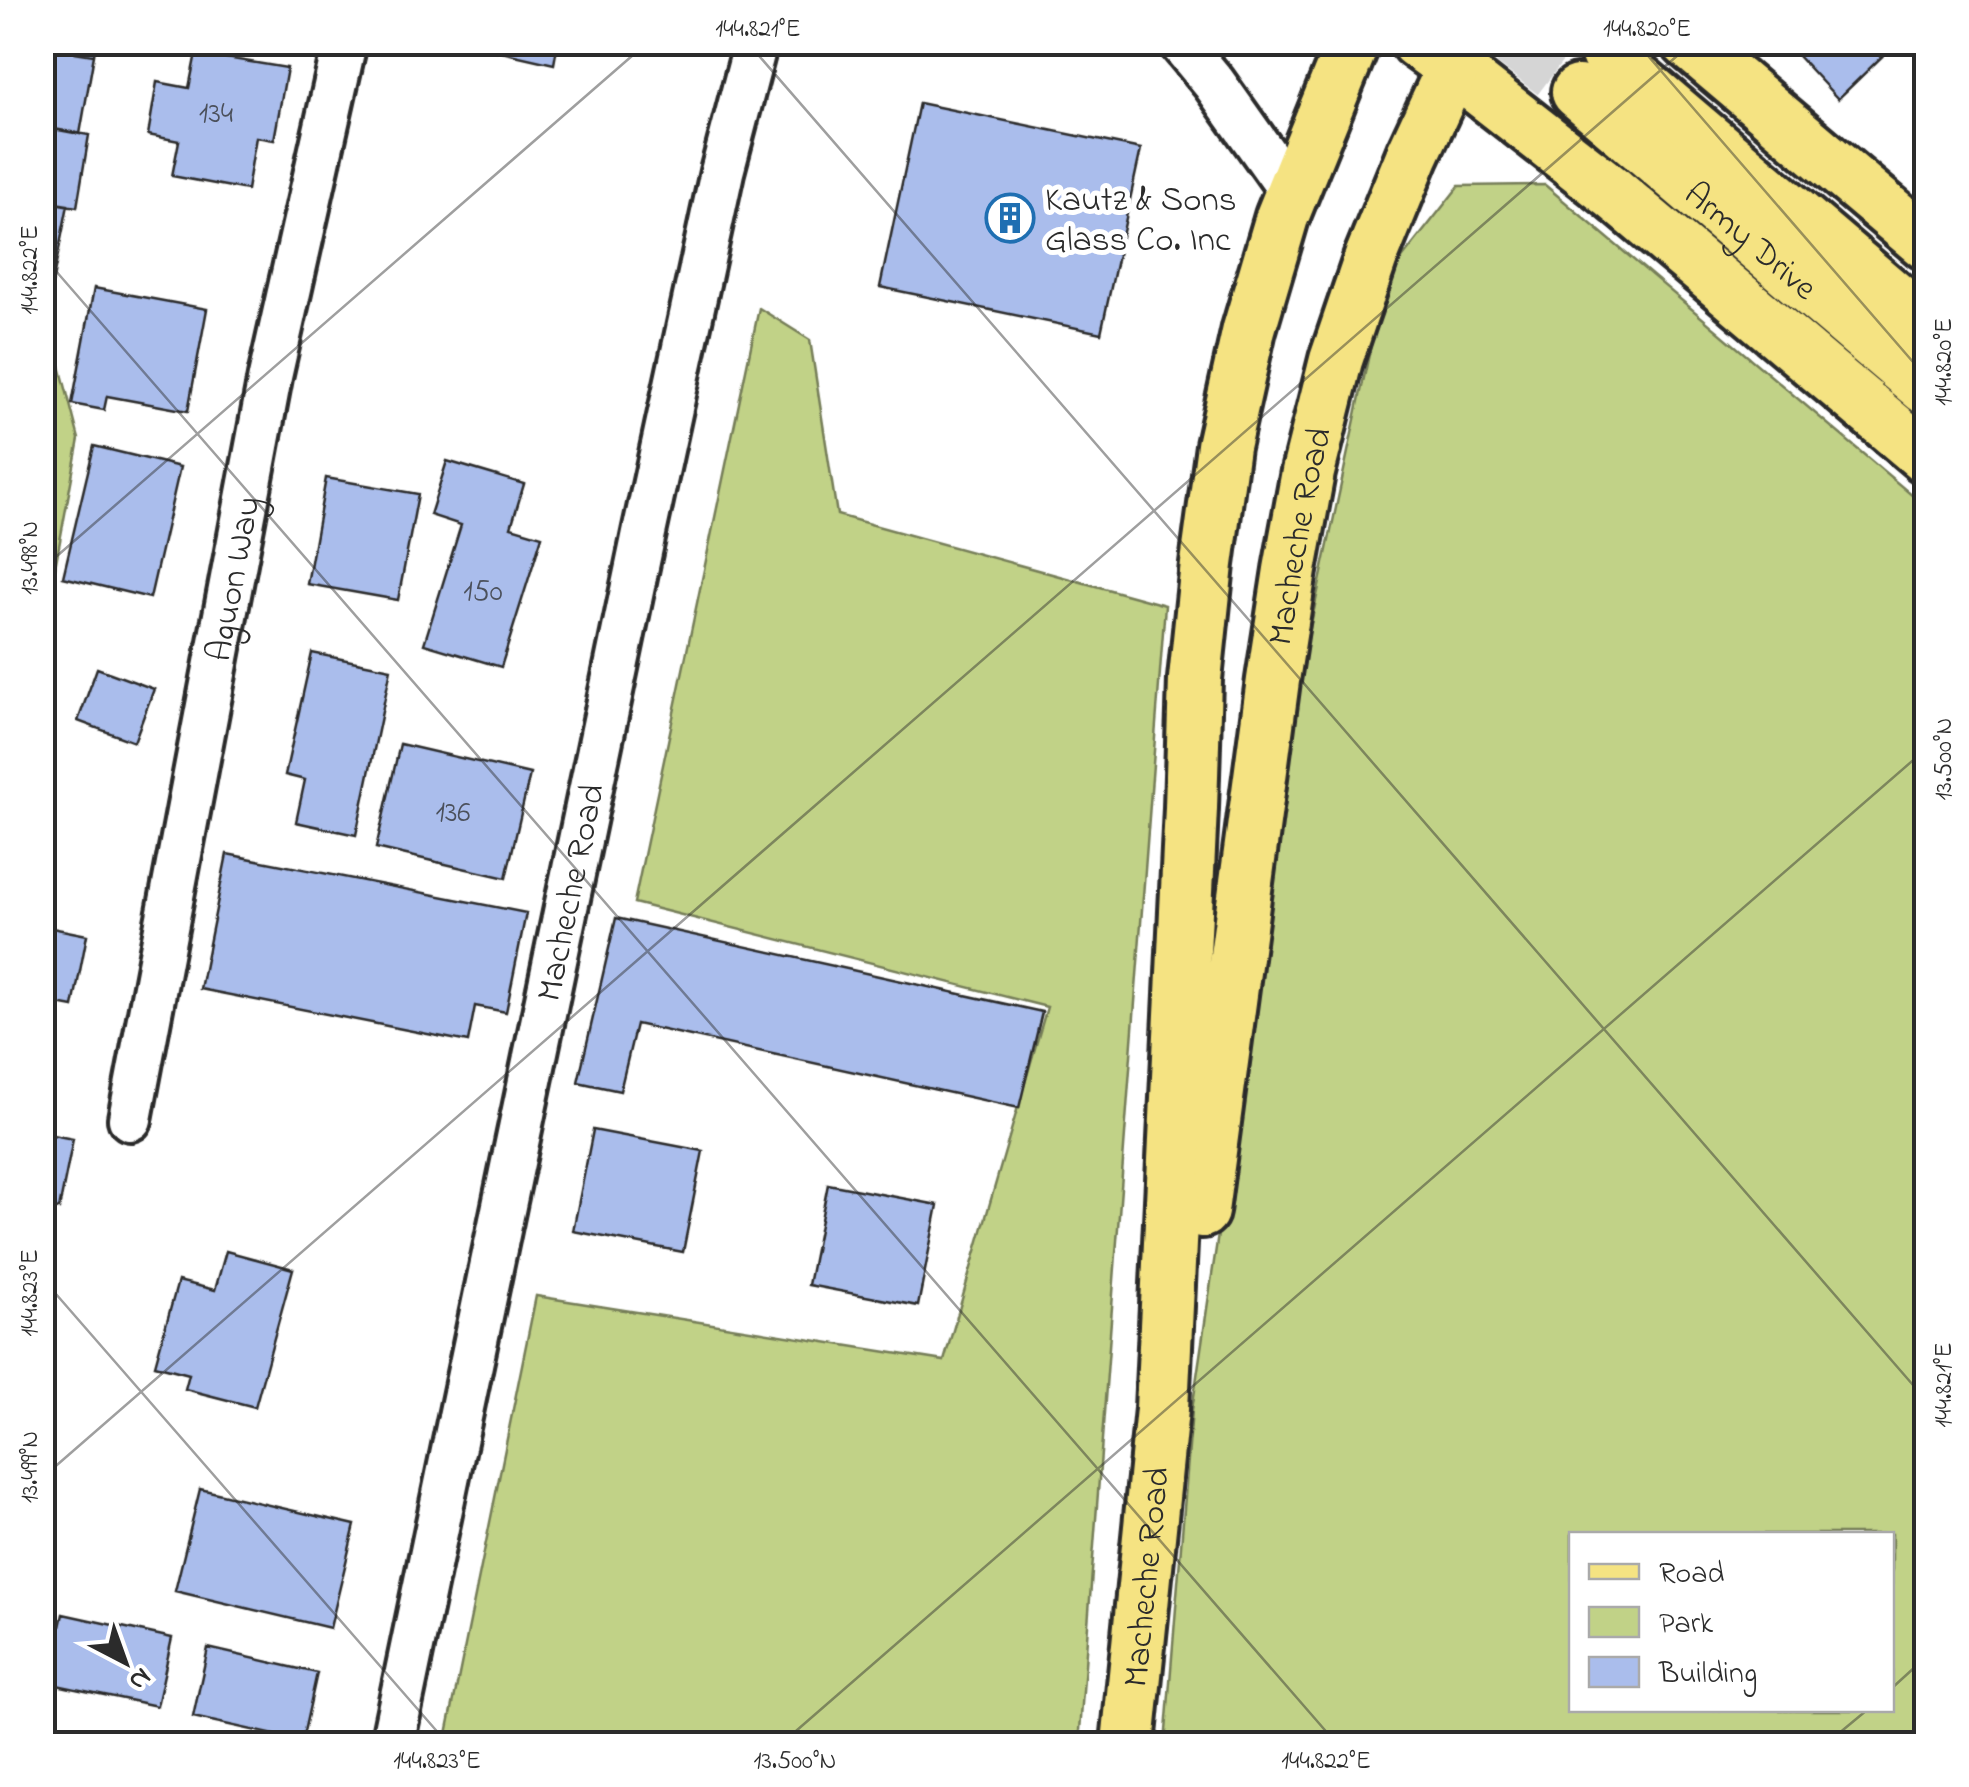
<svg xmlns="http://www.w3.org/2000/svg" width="1969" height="1787" viewBox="0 0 1969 1787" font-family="'Indie Flower',sans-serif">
<rect width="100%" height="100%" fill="#fff"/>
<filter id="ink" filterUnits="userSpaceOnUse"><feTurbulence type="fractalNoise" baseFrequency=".01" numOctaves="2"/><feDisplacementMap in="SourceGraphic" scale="20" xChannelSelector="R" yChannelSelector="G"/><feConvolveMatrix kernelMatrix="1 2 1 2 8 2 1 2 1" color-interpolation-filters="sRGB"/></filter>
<g filter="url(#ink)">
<!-- green -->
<path fill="#c1d287" stroke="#767e59" stroke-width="2.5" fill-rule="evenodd" d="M1545,185L1926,507V1744H1165L1192,1410L1303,661L1385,280L1459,186ZM1572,1534H1892V1710H1572Z
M43,300L79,439L43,632Z
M759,308L810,340L837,515L1165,605L1079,1744H445L536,1296L944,1361L1047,1007L634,903Z"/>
<!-- building -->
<path fill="#aabdec" stroke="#2b2b2b" stroke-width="2.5" d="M42,42H96L94,55L42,47Z
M458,42H558L554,64Z
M1785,42H1897L1838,99Z
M42,47L94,55L80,134L42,127Z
M196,53L287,68L274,140L256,137L247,190L172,176L179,141L148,135L157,82L189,88Z
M919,103L1141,149L1101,333L880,287Z
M42,127L89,135L77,207L42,201Z
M42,201L68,205L51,289L42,288Z
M94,288L207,309L188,411L107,396L104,410L72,404Z
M94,446L180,467L150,598L63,577Z
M447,461L524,484L511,527L542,536L501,667L424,644L461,525L430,515Z
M326,478L418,494L398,600L307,584Z
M312,653L391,669L356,835L296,822L305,780L285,775Z
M97,668L154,689L134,742L78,721Z
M400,744L530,774L506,878L376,848Z
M227,854L526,913L506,1012L475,1006L468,1042L200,989Z
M616,918L1042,1012L1019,1108L636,1024L620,1091L578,1082Z
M42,926L87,935L73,1007L42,1001Z
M593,1130L703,1151L683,1252L573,1231Z
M42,1133L73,1139L59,1209L42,1206Z
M828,1184L938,1205L918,1306L808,1285Z
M226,1251L293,1269L255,1407L185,1389L189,1374L155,1365L178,1281L215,1290Z
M200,1489L355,1525L330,1628L175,1591Z
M63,1614L172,1638L157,1706L47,1683Z
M208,1648L317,1673L302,1741L193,1717Z"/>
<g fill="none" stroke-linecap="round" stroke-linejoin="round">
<!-- major-tunnel -->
<path stroke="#d5d5d5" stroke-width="52" stroke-dasharray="52 26" stroke-linecap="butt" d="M1512,42L1578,92"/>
<!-- minor casing -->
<g stroke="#2b2b2b" stroke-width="50">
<g id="minor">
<path d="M1180,42L1214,83L1292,193"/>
<path id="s1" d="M130,1119L270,377L345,42"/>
<path id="s2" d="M392,1744L644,533L722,172L756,42"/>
</g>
</g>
<!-- major casing -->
<g stroke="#2b2b2b" stroke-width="60">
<g id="major">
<path d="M1417,42L1453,68L1613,193L1926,457"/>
<path d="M1688,42L1926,243"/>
<path d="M1607,54L1926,325"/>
<path id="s3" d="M1578,92L1926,388"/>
<path id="s4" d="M1202,1211L1273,680L1290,570L1308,472L1336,360L1371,257L1413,154L1465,42"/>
<path id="s5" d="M1128,1744L1162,1409L1191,808L1195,679L1207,564L1223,446L1249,329L1282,217L1353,42"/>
</g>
</g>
<!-- minor -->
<use href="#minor" stroke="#fff" stroke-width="42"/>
<!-- major -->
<use href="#major" stroke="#f5e382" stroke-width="52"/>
</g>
</g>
<!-- ticks -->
<path fill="none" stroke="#2b2b2b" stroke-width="2.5" stroke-opacity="0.45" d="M747,42L1926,1400M1636,42L1926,377M42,255L1337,1744M42,569L648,42M42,1278L448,1744M42,1478L1693,42M1892,1688L1926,1657M781,1744L1926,749M1826,1744L1867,1710"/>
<!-- icons -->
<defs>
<g id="building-ring" transform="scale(2.5)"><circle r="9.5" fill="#fff" stroke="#1f6fb2" stroke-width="1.5"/><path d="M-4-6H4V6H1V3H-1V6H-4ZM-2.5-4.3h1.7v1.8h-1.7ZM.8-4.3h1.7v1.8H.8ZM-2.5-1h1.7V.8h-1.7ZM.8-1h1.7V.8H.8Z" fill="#1f6fb2"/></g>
</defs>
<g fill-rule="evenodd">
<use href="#building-ring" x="1010" y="218"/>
</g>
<g text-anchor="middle" stroke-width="10" stroke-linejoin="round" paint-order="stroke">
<!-- number labels -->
<g font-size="30" fill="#4b505b">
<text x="216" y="122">134</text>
<text x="483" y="600">150</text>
<text x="453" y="821">136</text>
</g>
<!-- poi labels -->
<g font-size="35" fill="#2b2b2b" stroke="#fff" text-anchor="start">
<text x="1045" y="210">Kautz &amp; Sons<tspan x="1045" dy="40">Glass Co. Inc</tspan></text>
</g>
<!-- street labels -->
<g font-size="35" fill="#2b2b2b" stroke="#fff">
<text dy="12" stroke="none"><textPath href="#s3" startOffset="228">Army Drive</textPath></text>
<text dy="12" stroke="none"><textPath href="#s4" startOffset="682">Macheche Road</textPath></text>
<text dy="12" stroke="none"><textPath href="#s1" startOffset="550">Aguon Way</textPath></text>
<text dy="12" stroke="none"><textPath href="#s2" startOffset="870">Macheche Road</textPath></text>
<text dy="12" stroke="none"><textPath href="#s5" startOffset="168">Macheche Road</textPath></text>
</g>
</g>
<!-- margin -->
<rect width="1969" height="1787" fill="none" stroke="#fff" stroke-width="110"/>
<!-- legend -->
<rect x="1569" y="1532" width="325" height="180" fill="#ffffff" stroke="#aaaaaa" stroke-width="2.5"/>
<rect x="1589" y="1564" width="50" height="15" fill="#f5e382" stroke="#aaaaaa" stroke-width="2.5"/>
<text x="1659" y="1582" font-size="30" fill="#2b2b2b">Road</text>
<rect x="1589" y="1607" width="50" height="30" fill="#c1d287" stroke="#aaaaaa" stroke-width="2.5"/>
<text x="1659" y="1632" font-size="30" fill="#2b2b2b">Park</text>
<rect x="1589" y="1657" width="50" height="30" fill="#aabdec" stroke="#aaaaaa" stroke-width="2.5"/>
<text x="1659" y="1682" font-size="30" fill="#2b2b2b">Building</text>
<!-- north arrow -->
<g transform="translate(125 1662) rotate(139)" stroke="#ffffff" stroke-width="8" paint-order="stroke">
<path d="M0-8L18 38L0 25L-18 38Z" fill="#2b2b2b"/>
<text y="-15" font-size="28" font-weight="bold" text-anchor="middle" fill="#2b2b2b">N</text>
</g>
<rect x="55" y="55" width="1859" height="1677" fill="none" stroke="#2b2b2b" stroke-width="4"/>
<g font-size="25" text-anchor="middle" fill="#2b2b2b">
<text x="758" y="36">144.821°E</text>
<text x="1647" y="36">144.820°E</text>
<text transform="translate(28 270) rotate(-90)" y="9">144.822°E</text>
<text transform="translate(1942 362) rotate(-90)" y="9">144.820°E</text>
<text transform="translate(28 558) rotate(-90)" y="9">13.498°N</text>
<text transform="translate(1942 759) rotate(-90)" y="9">13.500°N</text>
<text transform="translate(28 1293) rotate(-90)" y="9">144.823°E</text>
<text transform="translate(1942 1385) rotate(-90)" y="9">144.821°E</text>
<text transform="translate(28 1467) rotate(-90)" y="9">13.499°N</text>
<text x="437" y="1768">144.823°E</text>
<text x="795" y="1768">13.500°N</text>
<text x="1326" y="1768">144.822°E</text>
</g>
</svg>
